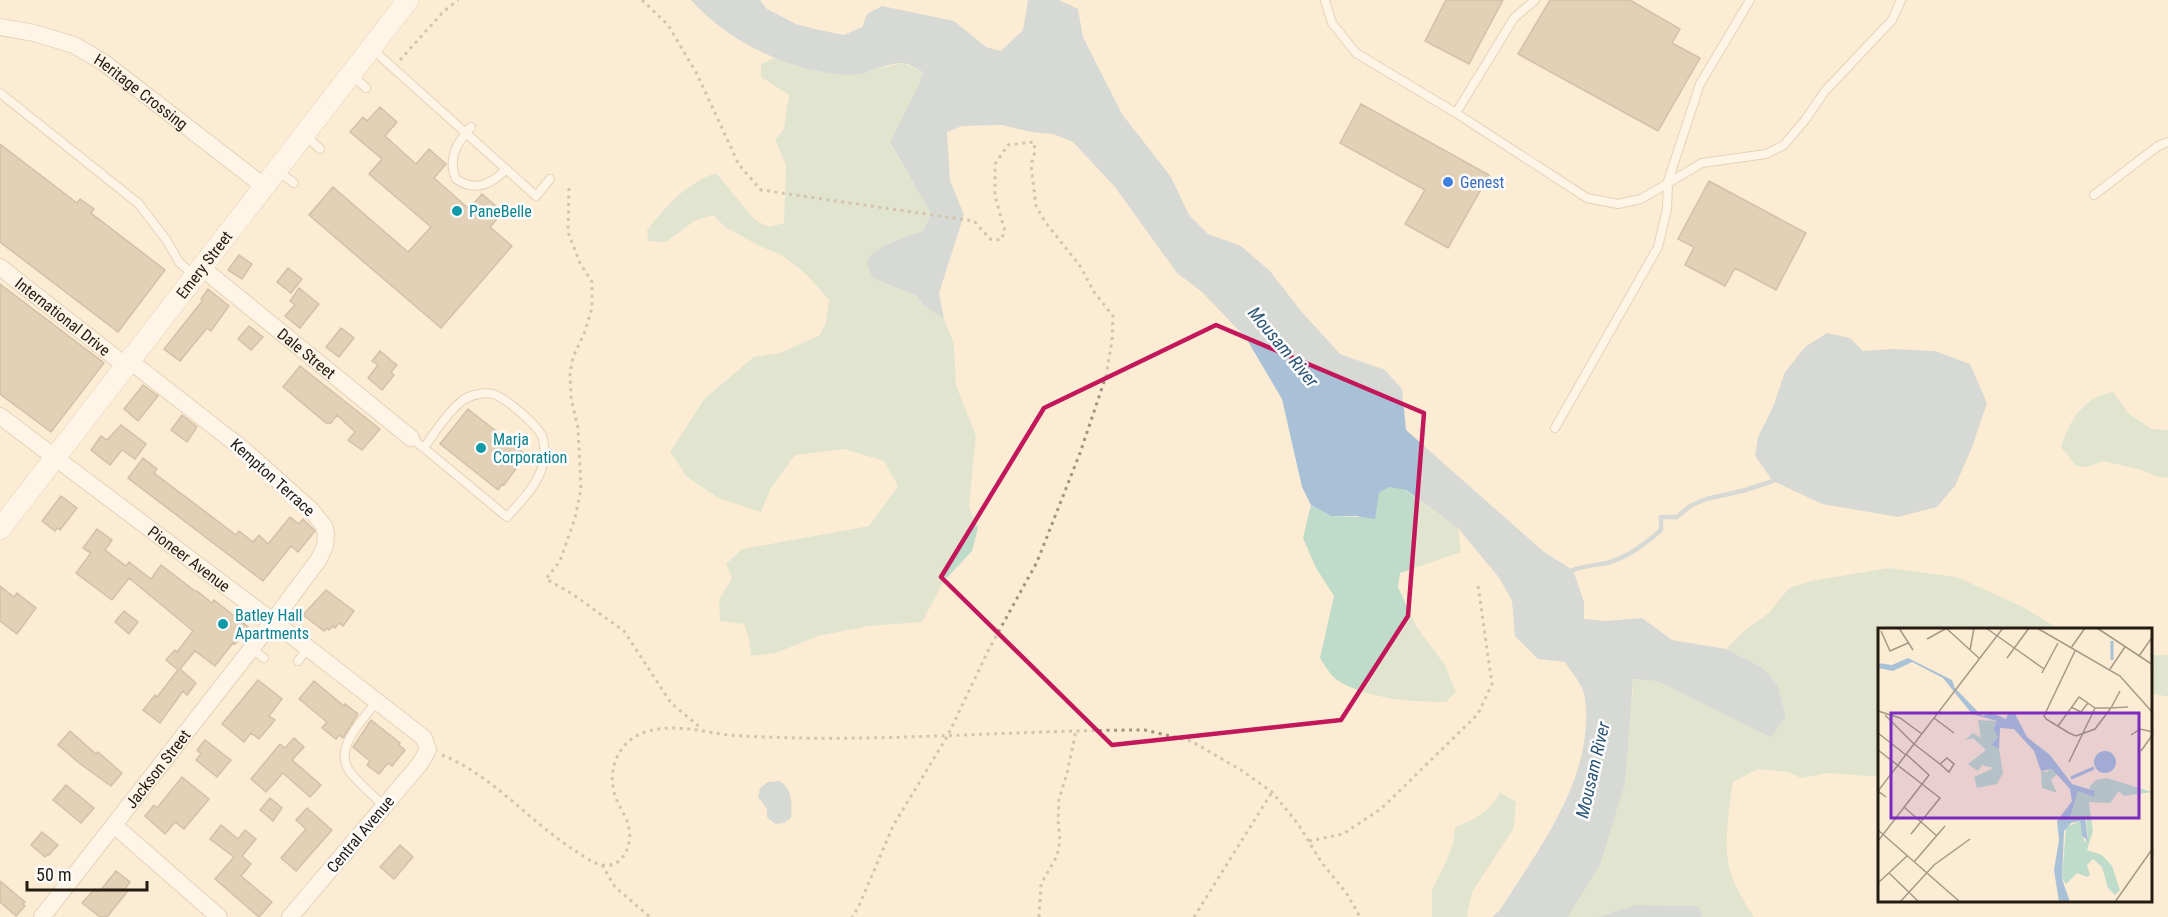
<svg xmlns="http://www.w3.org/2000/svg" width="2168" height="917" viewBox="0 0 2168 917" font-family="'Roboto Condensed',sans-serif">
<rect width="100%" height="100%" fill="#fdecd4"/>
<!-- green -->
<path fill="#bfdcca" d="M774,58L812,69L849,75L903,63L923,72L918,86L890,143L931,214L923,231L889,243L873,278L917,296L923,305L944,319L954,344L956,385L976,436L969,506L978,528L972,551L944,581L922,622L869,626L818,636L776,653L751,656L749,639L744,624L720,621L719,600L732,578L726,564L742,549L869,526L898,486L884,461L844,449L795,455L771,488L761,512L718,498L687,477L670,452L705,398L754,357L780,353L820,335L826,322L829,300L807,275L782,255L764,248L726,228L713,215L696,220L666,242L648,241L647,230C668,205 683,185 716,173L755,220L769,227L784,223L786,165L775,140L784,129L789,95L761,77V64Z
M2113,392L2129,414L2152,429L2168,430V477L2160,478L2142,470L2103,461L2088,467L2076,466L2061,447C2069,421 2084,396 2113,392Z
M1389,486L1405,490L1458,528L1461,552L1400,573L1398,587L1416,626L1445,665L1456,692L1446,702C1409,702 1368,699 1337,680C1330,675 1324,664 1320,658L1334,596L1316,568L1303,538L1311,505L1331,516L1359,517L1379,493Z
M1889,568L1957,577L2023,607L2059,629H1880V777L1828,773L1801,778L1788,772L1758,769L1733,782C1729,807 1723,847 1730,871C1735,887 1745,903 1754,917H1702L1698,906L1635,905L1598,917H1568L1581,897L1633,693L1632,679L1655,681L1666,685L1771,736L1786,717L1778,686L1762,667L1726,649L1744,631L1769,613L1789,588L1811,581Z
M2152,655H2168V697L2152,693Z
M1500,792L1516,802L1514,828L1472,892L1467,917H1432V889L1444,866L1453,844L1455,827C1476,819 1489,812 1500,792Z"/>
<!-- water -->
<path fill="#a8c1d7" d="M691,0H760L767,9L796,24L814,29L844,35L862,27L867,14L882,6L954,21L986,47L1001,51L1023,30L1028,0H1059L1078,9L1083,37L1122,114L1171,177L1189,215L1208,234L1241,246L1270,271L1301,311L1340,354L1385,370L1402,389L1406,430L1544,552L1573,570L1584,602V619L1606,621L1642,618L1672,640L1726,649L1762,667L1778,686L1786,717L1771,737L1668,686L1655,681L1633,679L1625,783L1600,865L1568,917H1492L1500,910C1539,848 1595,777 1585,698C1584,686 1571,672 1565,662L1538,659L1515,636L1512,601L1500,579L1458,528L1406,490L1389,487L1379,493L1375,519L1356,516H1331L1311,505L1302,487L1282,399L1246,338L1202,292L1177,273L1115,187L1073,142L1053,134L1031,132L1002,125L962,126L947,132L950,180L964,215L939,293L944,319L923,305L917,296L873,278C871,273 866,265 868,260C874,246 909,236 923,231L931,214L890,142L918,86L923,72C917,69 908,63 902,63C884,63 865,76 847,75C790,71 729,43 691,0Z
M1827,333L1850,338L1863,351L1893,349L1935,351L1970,364L1987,403L1972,447L1955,486L1937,507L1898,517L1822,504L1773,481L1755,456L1758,437L1773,407L1785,372L1805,347Z
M780,781C793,790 792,803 791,818L784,823L775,824L767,817V809L758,797L760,788L768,782Z
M1635,905L1699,906L1702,917H1598Z"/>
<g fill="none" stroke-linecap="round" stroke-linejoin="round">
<!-- stream -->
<path stroke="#a8c1d7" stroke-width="4.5" d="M1573,570C1585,566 1595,565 1607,563C1628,557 1645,544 1661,530V517H1677L1690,506L1706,499L1742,491L1773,481"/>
</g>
<!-- building -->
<path fill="#c1af95" stroke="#a08c71" stroke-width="1.5" d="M1446,0H1503L1469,64L1425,41Z
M1550,0H1630L1680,29L1672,43L1700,58L1658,131L1518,54Z
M1361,104L1489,175L1448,248L1405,224L1425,190L1340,143Z
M380,107L397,122L385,136L416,164L429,149L446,164L434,178L469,209L482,194L503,212L490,227L512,246L441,328L309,215L333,187L408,252L431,227L369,174L382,159L350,132L363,117L367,121Z
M0,144L77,203L80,199L94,209L91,213L165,270L118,332L0,242Z
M1709,181L1806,233L1776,290L1735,268L1725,286L1685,265L1694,247L1678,239Z
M239,255L252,264L242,279L228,270Z
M288,268L302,279L291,293L277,282Z
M0,284L104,363L51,432L0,394Z
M299,288L319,304L300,328L285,316L295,305L290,301Z
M208,289L229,306L211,331L207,328L180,361L164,349L203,300L201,299Z
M249,326L263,337L251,350L238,339Z
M341,328L354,338L339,357L326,347Z
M380,351L397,365L391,372L394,375L382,390L368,378L378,365L372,361Z
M300,366L380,429L362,450L348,440L355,432L337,415L331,423H326L283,387Z
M143,385L158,396L138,421L124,409Z
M468,409L526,455L504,485L502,484L498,490L440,444Z
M182,415L197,427L187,442L171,430Z
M121,425L146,444L135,459L122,450L110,465L91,450L101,436L107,440Z
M143,458L157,469L154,473L236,535L239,531L253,542L259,535L268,544L290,517L299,524L303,519L315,531L298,552L291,546L263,581L128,478Z
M61,496L77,508L60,530L57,528L55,531L42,521Z
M97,529L112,540L105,550L126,566L129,562L151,579L161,565L195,591H197L212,603L214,600L248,627L235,644L233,643L215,666L195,651L180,669L196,683L187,695L183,691L160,723L143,710L155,695L157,697L178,670L166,660L175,650L177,652L193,631L129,578L112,600L76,573L91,553L83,548Z
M0,586L14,597L17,593L36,608L17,634L0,621Z
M326,590L354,611L343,626L339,623L335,628L333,626L329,630L327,628L324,631L303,615Z
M124,611L138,622L129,634L115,622Z
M258,680L282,699L269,716L275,720L259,739L251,733L244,742L222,724Z
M314,681L344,706L345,704L358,714L343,738L339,735L336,739L322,728L327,722L299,699Z
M371,720L400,743L399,745L405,750L392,766L388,763L379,774L367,765L370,761L353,747Z
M70,731L96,754L98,752L122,773L111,786L79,763L58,745Z
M294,738L304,747L292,760L321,785L310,797L283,773L266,792L251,779L280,744L285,748Z
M205,740L231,760L217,777L196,760L201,754L197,750Z
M182,777L209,799L184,829L175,822L165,834L145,816L154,805L157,808Z
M66,785L94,808L81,823L53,800Z
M270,798L282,808L273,821L260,810Z
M307,808L332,830L296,871L281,858L306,829L296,820Z
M221,825L238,839L245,830L256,839L242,856L251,864L241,876L272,902L259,917L215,879L234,857L210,839Z
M42,832L58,845L49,855L48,854L45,857L31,845Z
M400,845L413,857L394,879L380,867Z
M116,871L130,882L125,889L128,891L107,917H100L82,903L95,889L99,892Z
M0,881L25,902L23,904L25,906L16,916L0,902Z"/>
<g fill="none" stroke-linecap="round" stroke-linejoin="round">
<!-- service casing -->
<g stroke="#c7b296" stroke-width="10">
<path id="service" d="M1325,0L1332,23L1356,53L1456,113L1587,198L1618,204L1641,199L1702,163L1766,154L1784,145L1805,120L1825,91L1892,20L1901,0
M371,48L536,196L550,179
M351,74L366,88
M0,93L139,204L167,241L179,262L195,276
M1456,113L1514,18L1535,0
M471,127C457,143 447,158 456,179C475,192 491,185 506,169
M305,135L320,149
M278,171L294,183
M2094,195L2158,146L2168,142
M1555,428L1658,247L1667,209L1668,181L1700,84L1750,0
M411,438L424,448C435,432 447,413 462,401C469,395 484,392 493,394C506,398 536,424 542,436C545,444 545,456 543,464C538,485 521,501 507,517L424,448
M252,649L264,658
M298,661L308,648
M377,701C364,719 332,748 350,772C359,784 373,795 384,806"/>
</g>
<!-- minor casing -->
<g stroke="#c7b296" stroke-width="18">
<g id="minor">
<path id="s1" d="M0,27L34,33L74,45L103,62L265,187"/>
<path id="s2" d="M0,267L126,366"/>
<path id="s3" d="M202,268L411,438"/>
<path id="s4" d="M0,416L308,648L424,738L428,750L419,765L290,917"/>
<path d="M115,826L219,917"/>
<path id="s5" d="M42,917L273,621L319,559L325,546L326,533L324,526L311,510L244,450L130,361"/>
</g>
</g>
<!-- tertiary casing -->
<g stroke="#c7b296" stroke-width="22">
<g id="tertiary">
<path id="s6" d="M0,529L408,0"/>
</g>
</g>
<!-- path -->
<path stroke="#a09380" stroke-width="3" stroke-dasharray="3 4.5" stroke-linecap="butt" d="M642,0L668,25L697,74L739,165L761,190L974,221L990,239L1001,240L1005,231L995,196V164L1008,145L1034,142L1035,152L1031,165L1036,206L1046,223L1080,266L1094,292L1113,316L1112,341L1106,376L1080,453L1037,562L989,649L948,735L893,826L858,908L852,917
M400,60L443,12L458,0
M569,188L568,232L580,263L592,282V308L584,334L573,357L570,374L571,398L578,428L581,489L575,518L560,561L546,579L571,593L624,631L671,703L702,729
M442,755C492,775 529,821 574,850C582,855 592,863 602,865C624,869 634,842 628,824C625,813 616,803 614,791C607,765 622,738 648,731C676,724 700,731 728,735C750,737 774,737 796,738C912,740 1029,730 1145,730L1191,741L1241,770L1272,792L1298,824L1322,863L1347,894L1360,917
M1309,841L1343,834L1382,808L1478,714L1492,684L1478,586
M602,865L615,887L650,917
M1039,917L1041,884L1057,856L1060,841L1058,820L1059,799L1067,773L1076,731
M1194,917L1272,792"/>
<!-- service -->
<use href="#service" stroke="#fff" stroke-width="8"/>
<!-- minor -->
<use href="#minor" stroke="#fff" stroke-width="16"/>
<!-- tertiary -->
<use href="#tertiary" stroke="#fff" stroke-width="21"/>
</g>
<!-- marked area -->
<path d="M0 0H2168V917H0ZM1216,325L1424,413L1408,616L1341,720L1112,745L941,577L1044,408Z" fill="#fdecd4" fill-opacity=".55" fill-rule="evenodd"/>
<path fill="none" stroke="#c2185b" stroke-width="4.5" stroke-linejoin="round" d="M1216,325L1424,413L1408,616L1341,720L1112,745L941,577L1044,408Z"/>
<!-- markers -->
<circle fill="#3f7fe0" stroke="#fcfcfc" stroke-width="2" cx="1448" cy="182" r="6"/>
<g fill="#0f9aa8" stroke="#fcfcfc" stroke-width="2">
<circle cx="457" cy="211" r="6"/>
<circle cx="481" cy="448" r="6"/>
<circle cx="223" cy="624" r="6"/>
</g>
<g text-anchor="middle" stroke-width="5" stroke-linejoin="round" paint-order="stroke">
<!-- street labels -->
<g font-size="16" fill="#241c11" stroke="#fcfcfc">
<text dy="6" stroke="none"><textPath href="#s1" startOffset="158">Heritage Crossing</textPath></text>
<text dy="6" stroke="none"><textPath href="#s6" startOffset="334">Emery Street</textPath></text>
<text dy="6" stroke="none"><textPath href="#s2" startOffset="80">International Drive</textPath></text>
<text dy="6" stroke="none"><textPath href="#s3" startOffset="135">Dale Street</textPath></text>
<text transform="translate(273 477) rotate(42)" y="6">Kempton Terrace</text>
<text dy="6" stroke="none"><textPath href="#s4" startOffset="237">Pioneer Avenue</textPath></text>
<text dy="6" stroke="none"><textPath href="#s5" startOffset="188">Jackson Street</textPath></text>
<text transform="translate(360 834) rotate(-50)" y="6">Central Avenue</text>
</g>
<!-- shop labels -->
<g font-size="16" fill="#366cbe" stroke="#fcfcfc" text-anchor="start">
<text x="1460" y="188">Genest</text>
</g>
<!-- culture labels -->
<g font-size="16" fill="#0d838f" stroke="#fcfcfc" text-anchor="start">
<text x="469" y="217">PaneBelle</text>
<text x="493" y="445">Marja<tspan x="493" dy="18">Corporation</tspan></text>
<text x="235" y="621">Batley Hall<tspan x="235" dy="18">Apartments</tspan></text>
</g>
<!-- water labels -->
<g font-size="18" font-style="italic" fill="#2d5676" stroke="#fcfcfc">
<text transform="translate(1283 347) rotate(50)" y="6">Mousam River</text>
<text transform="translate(1593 770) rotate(-77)" y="6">Mousam River</text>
</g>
</g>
<!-- overview -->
<g transform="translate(1878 628)">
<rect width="274" height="274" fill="#fdecd4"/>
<path d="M100,92L119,93L115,101L120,109L113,117L121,121L125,145L119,156L99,160L96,149L116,140L104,137L100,143L90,136L108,122L95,110L87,112L95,105L103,110ZM172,140L180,145L173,152L179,165L164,160L163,143L170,144ZM229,150L274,164L246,168L241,163L232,175L211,174L215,203L209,222L224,227L234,238L242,262L237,267L230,260L224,239L215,231L209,237L212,247L209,249L199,245L188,256L184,251L188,199L202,193L204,208L207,214L210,210L208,189L192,192L200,162L216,169L211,159L218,152Z" fill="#bfdcca"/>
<path d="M30,30L74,52L77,60L104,88L114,85L128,91L131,84L137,86L149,109L172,127L194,156L217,163L216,169L200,163L192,191L207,188L210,213L204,208L202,193L193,195L186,203L184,251L192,274H181L176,242L181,212L179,193L194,173L192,161L174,141L163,143L156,123L136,101L122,100L121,121L113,117L120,109L115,101L119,93L94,86L65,50L34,34L15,43L0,40V35L14,37ZM216 134a11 11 0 1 1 22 0a11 11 0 1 1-22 0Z" fill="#a8c1d7"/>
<path fill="none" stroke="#a8c1d7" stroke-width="3" d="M234,32V13M193,150L216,140"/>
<path fill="none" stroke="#a69986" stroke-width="1.5" d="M21,0L35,22M68,0L102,31M108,0L166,41M159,0L242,48L275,85M219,0L275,37M3,3L12,23L30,15M49,11L69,0M193,20L207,0M92,22L96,0M261,28L275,8M129,30L151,0M232,41L247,19M164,45L180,15M242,63L233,80L250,79M193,79L203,84L210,75M0,83L22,90L44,106M7,87L36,116M56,90L76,105M180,98L201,69L217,80H233L217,101L198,108L191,105L168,91L166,88L197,23M0,105L28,127M253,107L262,101L275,104M36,116L62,136L69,130L76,136L71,144L62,136M0,122L62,170L33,206M263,123L275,106M191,134L217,80M8,169L0,163L125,0M26,179L59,208M0,202L82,274M0,213L51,147L28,126M36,234L67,198M11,245L41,274M0,255L29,228M22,274L56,237L92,211M237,274L275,220"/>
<path fill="#7b2cbf" fill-opacity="0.15" stroke="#7b2cbf" stroke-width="3" d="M13,85H261V190H13Z"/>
<rect width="274" height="274" fill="none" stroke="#241c11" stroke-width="3"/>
</g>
<!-- scale -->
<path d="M27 881v9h120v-9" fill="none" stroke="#241c11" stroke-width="3"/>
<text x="36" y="881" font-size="18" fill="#241c11" stroke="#fcfcfc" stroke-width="4.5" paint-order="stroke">50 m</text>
</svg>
